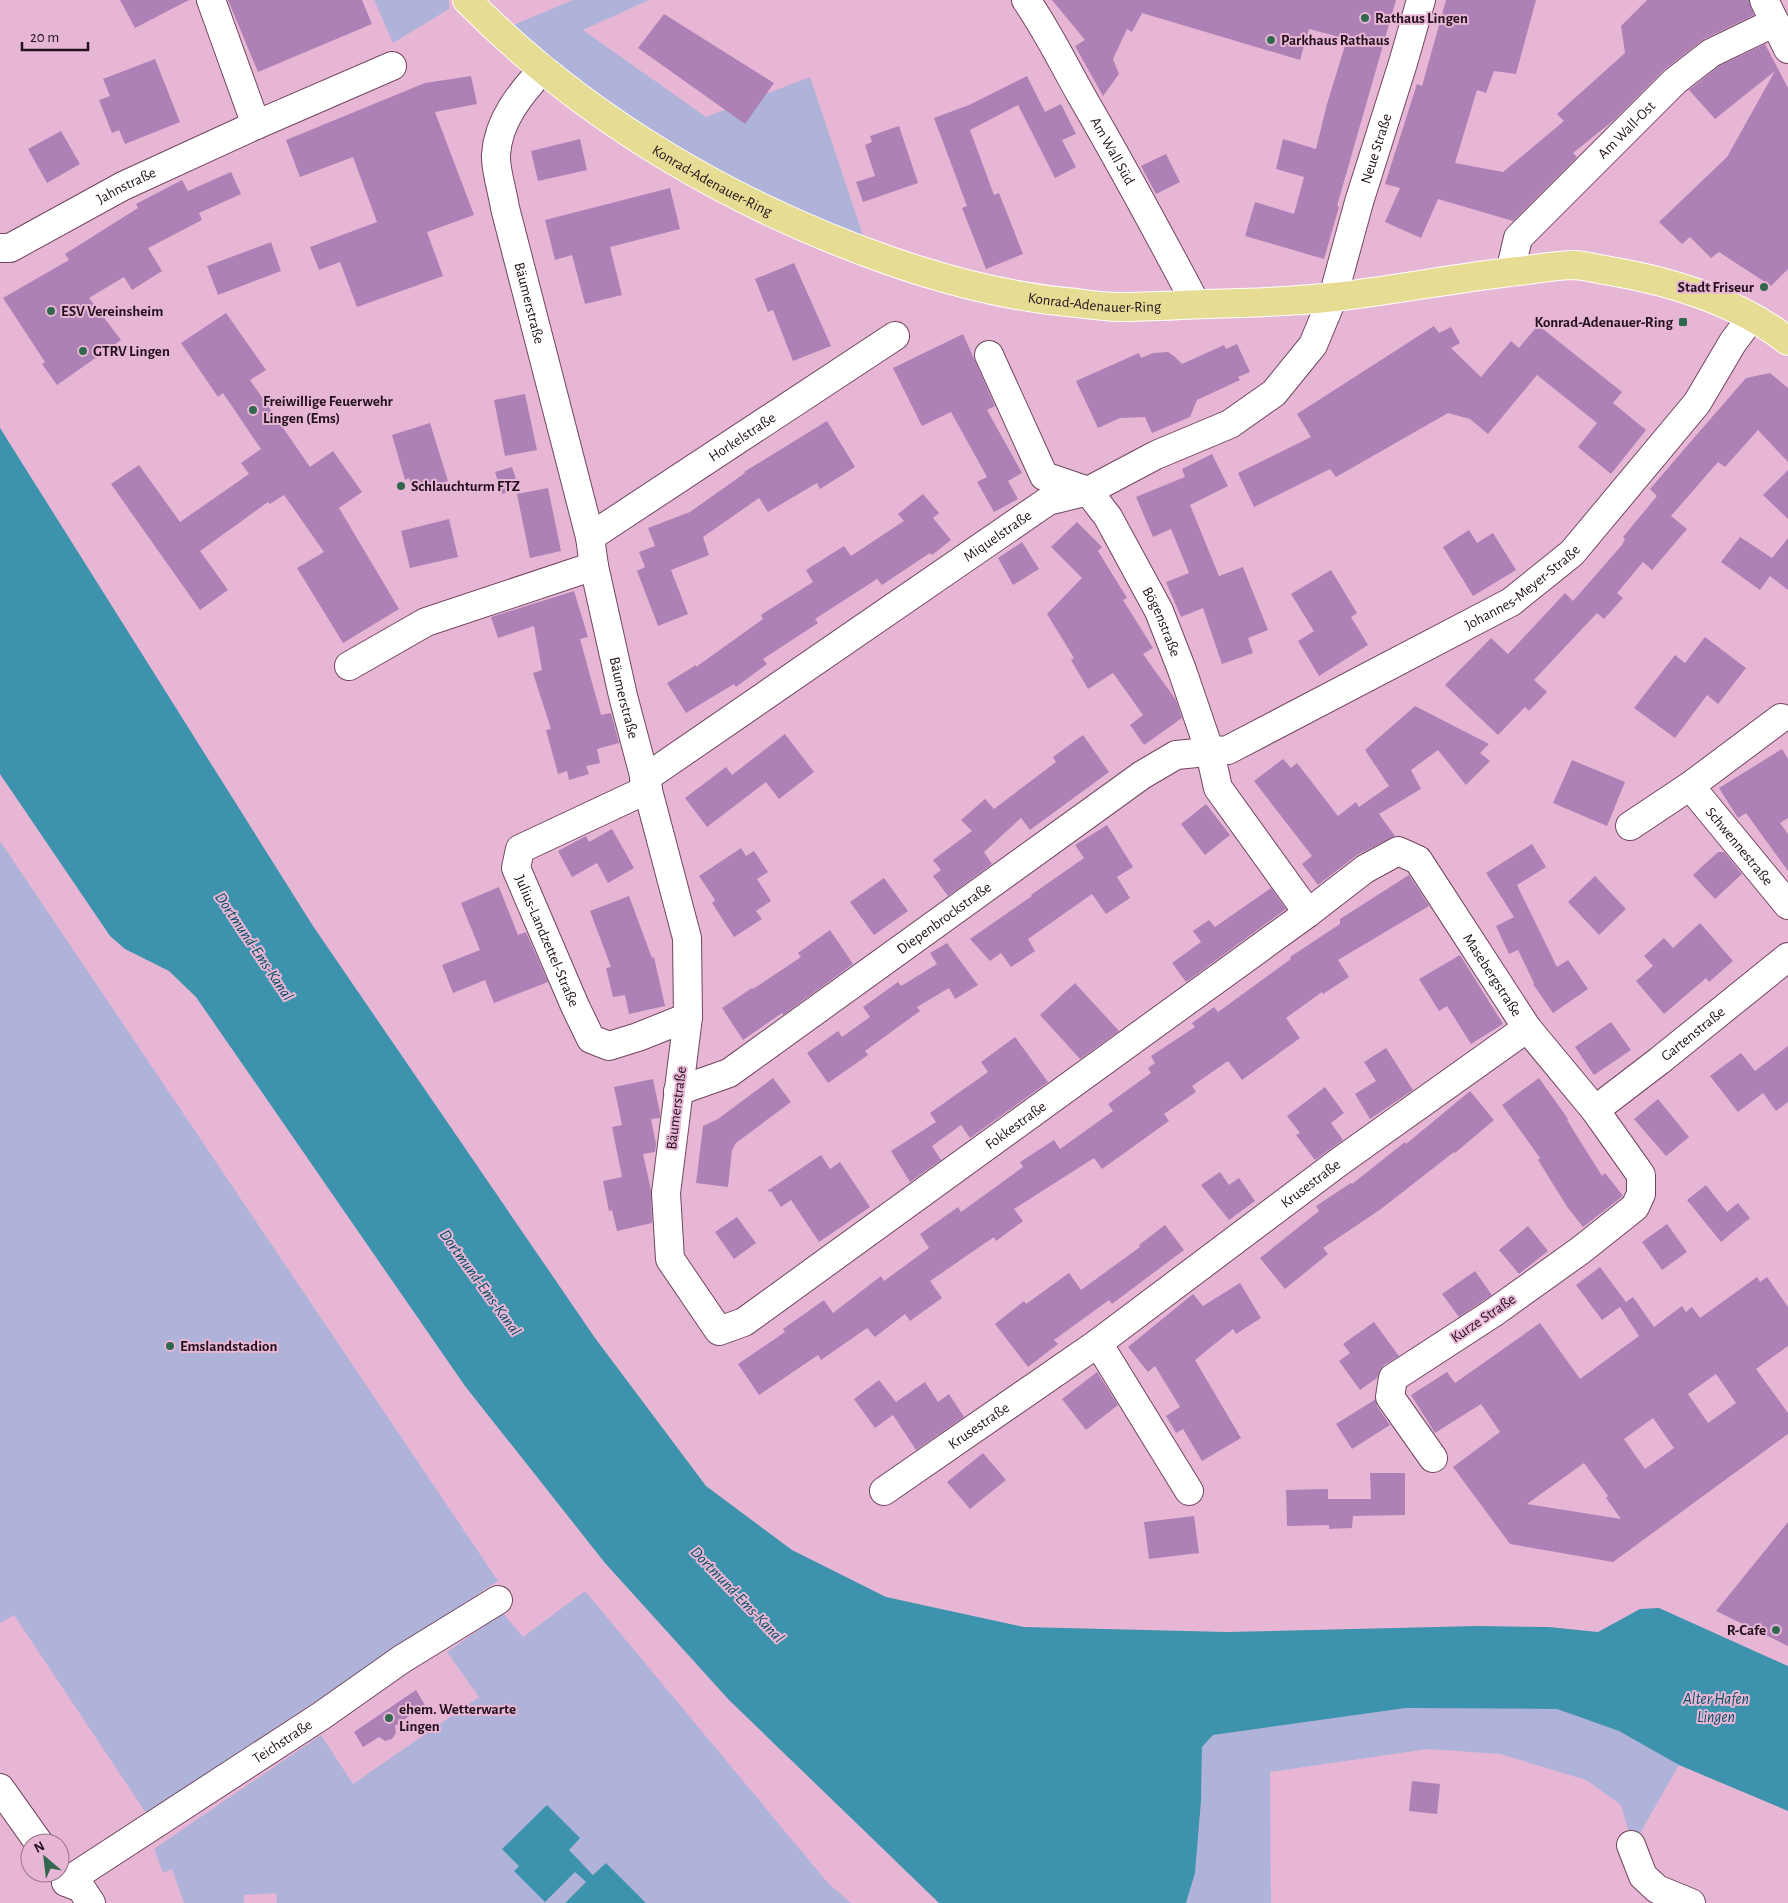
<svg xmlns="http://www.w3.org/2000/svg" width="1788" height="1903" viewBox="0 0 1788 1903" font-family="'Alegreya Sans',sans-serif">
<rect width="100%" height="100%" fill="#e8b6d5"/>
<!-- green -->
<path fill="#afb3d9" d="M374,0H449V9L393,43Z
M573,0H649L583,30L706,117L810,77L867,247L754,205L499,31Z
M0,841L498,1581L146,1813L14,1615L0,1623Z
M585,1591L828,1883L851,1903H646L606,1863L594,1875L568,1850L580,1838L519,1866L514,1871L575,1872L586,1882L565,1903H277L276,1893L244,1895V1903H184L172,1869L163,1873L154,1849L321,1735L353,1784L479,1697L447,1652L503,1613L523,1637Z
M1406,1708L1557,1709L1619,1731L1679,1765L1639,1835L1629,1833L1621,1805L1586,1780L1500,1754L1428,1749L1270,1772L1271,1903H1186L1195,1873L1201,1801L1202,1747L1213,1735Z"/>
<!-- water -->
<path fill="#3d93ad" d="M0,428L313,926L595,1338L706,1486L792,1550L886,1597L1024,1627L1227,1632L1478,1626L1549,1627L1598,1632L1640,1609L1659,1608L1788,1666V1811L1679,1765L1619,1731L1557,1709L1406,1708L1213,1735L1202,1747L1201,1801L1195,1873L1186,1903H939L729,1700L605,1563L465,1386L196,997L169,971L125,949L110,936L0,774Z
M547,1805L580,1838L569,1850L593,1875L606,1863L646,1903H565L586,1882L575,1872L545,1902L514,1871L519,1866L502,1849Z"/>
<!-- building -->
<path fill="#ad81b6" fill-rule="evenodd" d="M120,0H189L135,28Z
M228,0H362L372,24L258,72Z
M1052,0H1396L1337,206L1339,207L1324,259L1245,236L1255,202L1294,214L1304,177L1276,169L1283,139L1316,149L1327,104L1347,39L1309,29L1300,60L1142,13L1132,32L1127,29L1113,59L1119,74L1103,96L1075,46L1085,40Z
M1446,0H1536L1516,74L1494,71L1486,93L1477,90L1455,163L1503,172L1564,121L1557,114L1625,53L1621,26L1647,0H1749L1754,15L1704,39L1665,69L1614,120L1573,153L1577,157L1513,221L1438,199L1421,238L1385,222L1400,188L1385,184L1417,84L1422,86Z
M664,14L774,83L745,124L638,48Z
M1765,44L1788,88V269L1771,286L1719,252L1711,258L1690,237L1682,244L1659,222L1727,157L1775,71L1715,119L1689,90L1719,66Z
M155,59L180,122L125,144L119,130L112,133L99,100L110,96L103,79Z
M471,76L477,104L435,112L474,215L427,232L443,276L357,307L340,262L319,270L310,247L377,222L353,157L300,177L286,140L425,83Z
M1027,76L1045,112L1061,104L1076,134L1062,140L1076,167L1055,178L1018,105L970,130L994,195L999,193L1023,254L986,269L962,208L967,206L934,118L969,105Z
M899,126L918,183L863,202L856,182L875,176L865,145L872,142L870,136Z
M61,131L80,164L47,183L28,149Z
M580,139L587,170L538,181L531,151Z
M1166,154L1180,182L1156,194L1141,166Z
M231,172L241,194L199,213L202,220L148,248L162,271L132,290L124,277L89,298L121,340L57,385L42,364L45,362L3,298L69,260L65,254L138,208L136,204L182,180L188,191Z
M670,188L680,229L610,247L622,295L585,304L572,255L555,260L545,220Z
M271,242L281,271L218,295L207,266Z
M794,263L831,346L793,361L773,310L768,312L755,279Z
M226,313L266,370L250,380L310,467L333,451L362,492L339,508L399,609L343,643L297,568L324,552L284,495L270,504L268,502L200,551L228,590L200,610L111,484L139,465L180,522L249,474L241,463L261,449L223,393L218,397L181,343Z
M1538,325L1622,392L1613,403L1646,430L1611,474L1578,447L1597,423L1537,375L1488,434L1470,419L1448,413L1336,477L1330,469L1254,507L1238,473L1311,437L1297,414L1434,326L1439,333L1451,327L1460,343L1451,348L1481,377L1511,341L1519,348Z
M963,334L995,406L987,410L1022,473L1008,481L1018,499L994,512L977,482L987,477L951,412L922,426L893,368Z
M1237,344L1250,372L1238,377L1240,380L1197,400L1190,417L1152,433L1145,417L1120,418L1098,428L1076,381L1139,353L1141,358L1153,353L1168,352L1175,357L1182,364L1224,345L1226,349Z
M1770,373L1788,388V462L1758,430L1725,467L1718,462L1671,516L1687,529L1652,570L1643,562L1617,593L1623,598L1604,619L1597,613L1534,680L1547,692L1529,711L1525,707L1498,735L1445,685L1491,638L1508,654L1565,593L1573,601L1622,545L1625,539L1623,537L1657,496L1650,489L1693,439L1746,378Z
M525,394L537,450L505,456L494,400Z
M827,421L855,467L820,489L817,483L768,512L759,498L703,537L709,555L671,570L688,614L658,626L637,571L645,567L639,552L655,546L648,528L690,512L745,473L744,472Z
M430,423L448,481L413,492L409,478L405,480L392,435Z
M1212,454L1228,486L1190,505L1219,576L1243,567L1268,630L1248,638L1253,653L1222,664L1203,608L1181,617L1166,582L1189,573L1171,529L1153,537L1136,497L1185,477L1182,469Z
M512,467L519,488L502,494L495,472Z
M1788,470V519L1763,495Z
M548,488L561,551L530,558L517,494Z
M923,494L939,513L933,518L951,540L932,555L930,553L882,585L877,579L815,619L818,623L763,659L767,664L736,687L734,684L686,713L667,683L696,665V667L763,619L761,615L813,582L806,570L844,546L851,556L904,521L898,514Z
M449,519L458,557L410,568L401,531Z
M1077,522L1102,547L1098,551L1127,598L1123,600L1153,648L1143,654L1176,700L1182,718L1144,745L1130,725L1143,715L1113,673L1088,689L1071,660L1074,658L1047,614L1082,578L1051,547Z
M1469,530L1477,543L1493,533L1516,570L1473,596L1443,547Z
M1740,537L1772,558L1788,538V590L1770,576L1760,590L1721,562Z
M1022,542L1039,569L1013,585L998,558Z
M1331,570L1357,613L1351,617L1368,645L1319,676L1298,641L1314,631L1291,594Z
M574,591L588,637L580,639L601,715L611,713L619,743L597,749L600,763L586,766L589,774L569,780L567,771L558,774L546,730L551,729L533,673L542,670L534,626L498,638L491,617Z
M1705,637L1746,668L1718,704L1707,695L1675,738L1634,708L1675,655L1685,663Z
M1415,706L1489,744L1480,753L1490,761L1466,785L1438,750L1411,770L1421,789L1379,814L1395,836L1357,855L1318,885L1302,864L1312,856L1254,781L1283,759L1291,768L1297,763L1338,816L1356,802L1359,807L1389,786L1365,750Z
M785,734L814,772L779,799L766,782L707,827L685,798L726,767L732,775Z
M1083,735L1109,772L1030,830L1021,818L984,852L992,864L948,896L933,876L941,870L933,860L972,831L961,820L985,799L994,809L1056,762L1053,757Z
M1782,749L1788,759V818L1780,823L1788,834V871L1746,813L1738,818L1719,788Z
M1572,760L1625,782L1607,826L1553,803Z
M1206,804L1230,835L1205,855L1181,824Z
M1107,825L1133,867L1117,877L1130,898L1106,914L1092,894L1028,939L1035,951L1011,967L1001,953L990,961L970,939L1032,896L1031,895L1084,858L1075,845Z
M612,829L634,868L608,883L597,863L572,877L558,851L586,836L589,842Z
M1532,844L1546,867L1517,885L1557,967L1568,960L1588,989L1553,1013L1533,984L1534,983L1518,950L1509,954L1496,926L1514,917L1486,873Z
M741,848L746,856L754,851L768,872L757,879L771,901L756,911L762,919L734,937L712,903L715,900L699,876Z
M1718,852H1724L1742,874L1715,899L1693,875Z
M1409,875L1429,906L1338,960L1349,977L1323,994L1322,992L1286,1018L1300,1038L1242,1080L1228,1061L1192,1086L1196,1092L1164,1114L1169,1121L1102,1169L1094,1158L1014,1209L1023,1221L996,1241L994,1237L930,1281L942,1298L910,1321L905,1314L875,1337L867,1328L821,1360L818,1355L759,1395L738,1364L785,1332L783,1329L824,1300L833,1313L881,1276L884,1281L929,1248L920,1234L958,1207L961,1212L1023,1167L1020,1162L1054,1140L1060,1149L1113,1111L1108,1104L1151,1073L1148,1068L1155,1063L1151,1056L1195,1027L1192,1023L1214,1007L1218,1012L1291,959L1290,957L1340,924V919Z
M1595,876L1626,909L1599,935L1568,902Z
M884,878L908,911L874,935L850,902Z
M499,887L518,935L526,932L548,982L494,1003L485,980L453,993L442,965L480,950L461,903Z
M1271,888L1286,909L1186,982L1172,963L1201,942L1193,931L1209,920L1215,927Z
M629,896L652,958L654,957L665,1006L629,1014L625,995L613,997L606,968L611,967L590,911Z
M1700,923L1733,961L1709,982L1706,978L1664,1014L1636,981L1653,966L1644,956L1664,938L1673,948Z
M830,930L853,964L783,1015L782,1013L743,1040L722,1008L752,988L753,989L801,957L798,953Z
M947,943L978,985L955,999L949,988L917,1007L920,1011L865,1051L868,1055L828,1083L807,1053L838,1031L842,1037L870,1017L863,1007L898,982L901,986L937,964L930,953Z
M1460,955L1503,1024L1471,1044L1447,1006L1439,1011L1419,979Z
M1075,983L1119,1031L1080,1059L1040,1015Z
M1611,1022L1631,1050L1594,1075L1575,1047Z
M1015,1037L1048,1082L970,1138L961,1125L932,1146L941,1160L910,1182L891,1151L936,1122L930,1113L988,1072L981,1062Z
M1788,1046V1102L1776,1111L1763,1093L1738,1112L1710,1076L1741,1053L1755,1071Z
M1386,1048L1413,1090L1370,1119L1355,1094L1376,1081L1364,1062Z
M773,1078L791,1102L736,1143L732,1150L728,1187L696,1183L703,1126L718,1119Z
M1539,1078L1568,1119L1567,1120L1602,1176L1605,1173L1623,1196L1583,1227L1568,1208L1538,1160L1540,1158L1502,1105Z
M653,1079L660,1113V1118L651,1119L656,1144L655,1152L643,1154L651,1190L652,1223L617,1231L612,1210L609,1211L603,1181L622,1177L612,1127L622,1125L614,1087Z
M1325,1087L1344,1113L1331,1123L1343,1140L1315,1160L1296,1135L1300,1133L1287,1116Z
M1470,1091L1494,1120L1455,1153L1454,1152L1381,1209L1323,1248L1328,1254L1285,1289L1260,1258L1319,1211L1316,1206L1351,1183L1352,1184L1405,1142L1406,1144Z
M1658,1099L1689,1137L1666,1156L1634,1119Z
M821,1155L830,1169L840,1162L870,1207L819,1242L791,1200L781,1207L772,1193L773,1192L767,1191Z
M1220,1172L1229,1185L1239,1178L1255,1201L1229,1220L1201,1185Z
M1706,1185L1727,1212L1738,1203L1750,1218L1721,1242L1687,1200Z
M737,1217L756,1243L734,1259L715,1232Z
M1667,1224L1687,1252L1662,1270L1642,1242Z
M1165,1225L1184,1250L1112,1304L1109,1300L1054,1340L1058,1344L1028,1367L995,1324L1024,1301L1026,1304L1069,1273L1081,1290L1140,1247L1139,1245Z
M1528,1226L1548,1251L1519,1274L1499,1250Z
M1600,1267L1626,1302L1633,1297L1654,1327L1682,1306L1686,1312L1692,1307L1700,1318L1757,1277L1760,1282L1767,1277L1788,1307V1346L1756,1369L1788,1413V1434L1613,1562L1510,1544L1453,1467L1500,1432L1481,1404L1435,1433L1411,1395L1447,1372L1455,1383L1540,1323L1580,1379L1639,1336L1620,1307L1602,1320L1576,1285ZM1716,1374L1736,1403L1708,1423L1688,1394ZM1653,1418L1674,1448L1645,1469L1624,1439ZM1584,1463L1608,1496L1606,1498L1621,1519L1527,1504Z
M1475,1271L1492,1295L1459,1317L1442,1294Z
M1240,1283L1261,1318L1236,1334L1233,1329L1195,1360L1241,1438L1202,1461L1183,1429L1176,1433L1166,1416L1180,1407L1155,1366L1148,1372L1128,1347L1193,1294L1203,1306Z
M1374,1322L1399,1356L1384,1365L1380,1370L1377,1378L1360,1390L1339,1361L1350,1353L1343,1344Z
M1097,1372L1118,1405L1086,1430L1062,1399Z
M879,1380L896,1402L925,1382L938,1402L949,1394L964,1417L916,1450L893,1415L875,1428L854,1399Z
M1376,1399L1377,1406L1390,1425L1352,1449L1336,1424Z
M983,1453L1006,1480L970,1509L947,1482Z
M1370,1473H1405V1515L1353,1516L1352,1528L1329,1529V1525L1287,1526L1286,1490L1328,1489V1499H1371Z
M1194,1516L1199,1553L1149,1559L1144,1522Z
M1788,1522V1646L1716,1611Z
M416,1690L425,1705L395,1726L396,1733L392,1739L385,1741L379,1737L363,1747L354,1732Z
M1412,1781L1440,1784L1437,1814L1409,1811Z"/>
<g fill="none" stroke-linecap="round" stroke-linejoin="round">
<!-- minor casing -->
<g stroke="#704661" stroke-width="30">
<g id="minor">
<path d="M211,0L256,125"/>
<path id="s1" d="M1026,0C1047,30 1063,63 1081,95C1121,164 1159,234 1196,304"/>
<path d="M1764,0L1788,49"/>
<path id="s2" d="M543,69C521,93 498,120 496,155C495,169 503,193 505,208L590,537L594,566L623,696L687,938L688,1017L666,1193L670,1259L719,1331L744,1322L1308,913L1365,869L1398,851L1418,860L1527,1028L1595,1110L1641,1175V1194L1635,1207L1581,1250L1493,1313L1393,1378L1390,1397L1433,1458"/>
<path id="s3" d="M0,248H10L123,186L256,125L392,66"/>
<path id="s4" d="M1510,272L1518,238L1675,81L1711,53L1775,22"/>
<path id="s5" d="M989,355L1044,476L1088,491L1108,517L1159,611L1182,670L1210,752L1218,788L1308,913"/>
<path id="s6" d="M590,537L895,336"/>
<path d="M349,666L426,622L594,566"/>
<path id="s7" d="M644,779L1048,501L1088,491L1156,455L1230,424L1274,393L1313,345L1333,297L1359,202L1403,63L1421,0"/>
<path id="s8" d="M1690,786L1788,905"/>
<path id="s9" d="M648,789L520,849L516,868L575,1006L591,1039L609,1046L638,1037L688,1017"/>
<path d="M1630,826L1690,786L1781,718"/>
<path id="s10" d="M678,1091L729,1073L1142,775L1176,755L1228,750L1511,602L1572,553L1697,403L1733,342L1751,318"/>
<path id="s11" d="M1595,1110L1659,1061L1788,957"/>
<path d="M1098,1343L1189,1491"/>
<path id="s12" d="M884,1491L1098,1343L1339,1162L1527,1028"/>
<path d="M0,1788L39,1843"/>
<path d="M1631,1845L1643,1876L1657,1889L1691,1903"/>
<path id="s13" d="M66,1882L321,1716L402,1659L498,1600"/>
<path d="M66,1882L81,1888L91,1903"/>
</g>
</g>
<!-- major casing -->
<g stroke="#fff" stroke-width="30">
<g id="major">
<path id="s14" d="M467,0C586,121 737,208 896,263C955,283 1014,298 1077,303C1091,305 1105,307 1120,307C1148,307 1177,305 1205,304C1248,303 1291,302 1334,297C1395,290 1456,278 1518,271C1537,269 1556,265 1575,265C1586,266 1599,269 1610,271C1670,281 1739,302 1788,341"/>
</g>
</g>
<!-- minor -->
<use href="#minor" stroke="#fff" stroke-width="28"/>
<!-- major -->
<use href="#major" stroke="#e6dc94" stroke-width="28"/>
</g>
<!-- markers -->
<g fill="#31674d" stroke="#e8b6d5" stroke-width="2">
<circle cx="1365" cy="18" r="5"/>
<circle cx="1271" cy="40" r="5"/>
<circle cx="1764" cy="287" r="5"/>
<circle cx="51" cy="311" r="5"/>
<rect x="1678" y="317" width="10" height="10" rx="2.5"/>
<circle cx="83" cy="351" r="5"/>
<circle cx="253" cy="410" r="5"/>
<circle cx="401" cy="486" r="5"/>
<circle cx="170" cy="1346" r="5"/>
<circle cx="1776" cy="1630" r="5"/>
<circle cx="389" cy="1718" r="5"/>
</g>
<g text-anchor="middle" stroke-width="4" stroke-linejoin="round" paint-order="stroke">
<!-- poi labels -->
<g font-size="15" font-weight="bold" fill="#22111c" stroke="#e8b6d5" text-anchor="start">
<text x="1375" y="23">Rathaus Lingen</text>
<text x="1281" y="45">Parkhaus Rathaus</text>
<text x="1754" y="292" text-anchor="end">Stadt Friseur</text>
<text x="61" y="316">ESV Vereinsheim</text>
<text x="1673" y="327" text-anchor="end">Konrad-Adenauer-Ring</text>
<text x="93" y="356">GTRV Lingen</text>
<text x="263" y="406">Freiwillige Feuerwehr<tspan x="263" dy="17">Lingen (Ems)</tspan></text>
<text x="411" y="491">Schlauchturm FTZ</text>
<text x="180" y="1351">Emslandstadion</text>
<text x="1766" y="1635" text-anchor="end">R-Cafe</text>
<text x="399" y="1714">ehem. Wetterwarte<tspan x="399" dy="17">Lingen</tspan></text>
</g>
<!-- street labels -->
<g font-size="15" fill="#22111c" stroke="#e8b6d5">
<text dy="5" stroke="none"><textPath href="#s4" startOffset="188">Am Wall-Ost</textPath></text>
<text dy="5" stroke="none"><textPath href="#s7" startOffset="1011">Neue Straße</textPath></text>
<text dy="5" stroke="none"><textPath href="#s1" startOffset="174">Am Wall Süd</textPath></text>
<text dy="5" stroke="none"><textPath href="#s14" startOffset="306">Konrad-Adenauer-Ring</textPath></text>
<text dy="5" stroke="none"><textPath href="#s3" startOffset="142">Jahnstraße</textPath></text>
<text dy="5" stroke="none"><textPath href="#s14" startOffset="711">Konrad-Adenauer-Ring</textPath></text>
<text dy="5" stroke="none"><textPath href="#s2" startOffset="252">Bäumerstraße</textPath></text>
<text dy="5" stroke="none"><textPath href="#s6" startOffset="182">Horkelstraße</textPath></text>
<text dy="5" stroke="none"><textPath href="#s7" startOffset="429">Miquelstraße</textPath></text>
<text dy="5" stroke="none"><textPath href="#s10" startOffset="992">Johannes-Meyer-Straße</textPath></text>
<text dy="5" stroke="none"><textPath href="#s5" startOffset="330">Bögenstraße</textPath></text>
<text dy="5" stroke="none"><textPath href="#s2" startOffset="658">Bäumerstraße</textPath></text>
<text dy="5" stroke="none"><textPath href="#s8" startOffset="78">Schwennestraße</textPath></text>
<text dy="5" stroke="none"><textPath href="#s10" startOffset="319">Diepenbrockstraße</textPath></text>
<text dy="5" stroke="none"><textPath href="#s9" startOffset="240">Julius-Landzettel-Straße</textPath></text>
<text dy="5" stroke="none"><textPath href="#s2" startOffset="2308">Masebergstraße</textPath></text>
<text dy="5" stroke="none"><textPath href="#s11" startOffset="124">Gartenstraße</textPath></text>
<text transform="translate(676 1108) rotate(-83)" y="5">Bäumerstraße</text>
<text dy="5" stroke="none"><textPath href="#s2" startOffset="1678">Fokkestraße</textPath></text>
<text dy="5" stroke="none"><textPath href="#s12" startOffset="526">Krusestraße</textPath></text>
<text transform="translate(1483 1318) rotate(-34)" y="5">Kurze Straße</text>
<text dy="5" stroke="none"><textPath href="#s12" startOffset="115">Krusestraße</textPath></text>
<text dy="5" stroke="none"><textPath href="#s13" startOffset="258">Teichstraße</textPath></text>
</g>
<!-- water labels -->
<g font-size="16" font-style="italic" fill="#004e61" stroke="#e8b6d5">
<text transform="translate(255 946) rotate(56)" y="6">Dortmund-Ems-Kanal</text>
<text transform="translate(481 1282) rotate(54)" y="6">Dortmund-Ems-Kanal</text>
<text transform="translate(738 1594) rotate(46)" y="6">Dortmund-Ems-Kanal</text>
<text x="1716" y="1704">Alter Hafen<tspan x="1716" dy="18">Lingen</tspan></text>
</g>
</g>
<!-- north arrow -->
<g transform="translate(45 1858) rotate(332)"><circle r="24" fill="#e8b6d5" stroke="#99748b"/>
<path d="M0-4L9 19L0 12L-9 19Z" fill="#31674d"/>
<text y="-8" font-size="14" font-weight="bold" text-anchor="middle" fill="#22111c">N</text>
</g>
<!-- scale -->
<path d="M22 42v8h66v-8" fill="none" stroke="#22111c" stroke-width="2.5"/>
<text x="30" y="42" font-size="15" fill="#22111c" stroke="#e8b6d5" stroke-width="4" paint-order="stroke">20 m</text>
</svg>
